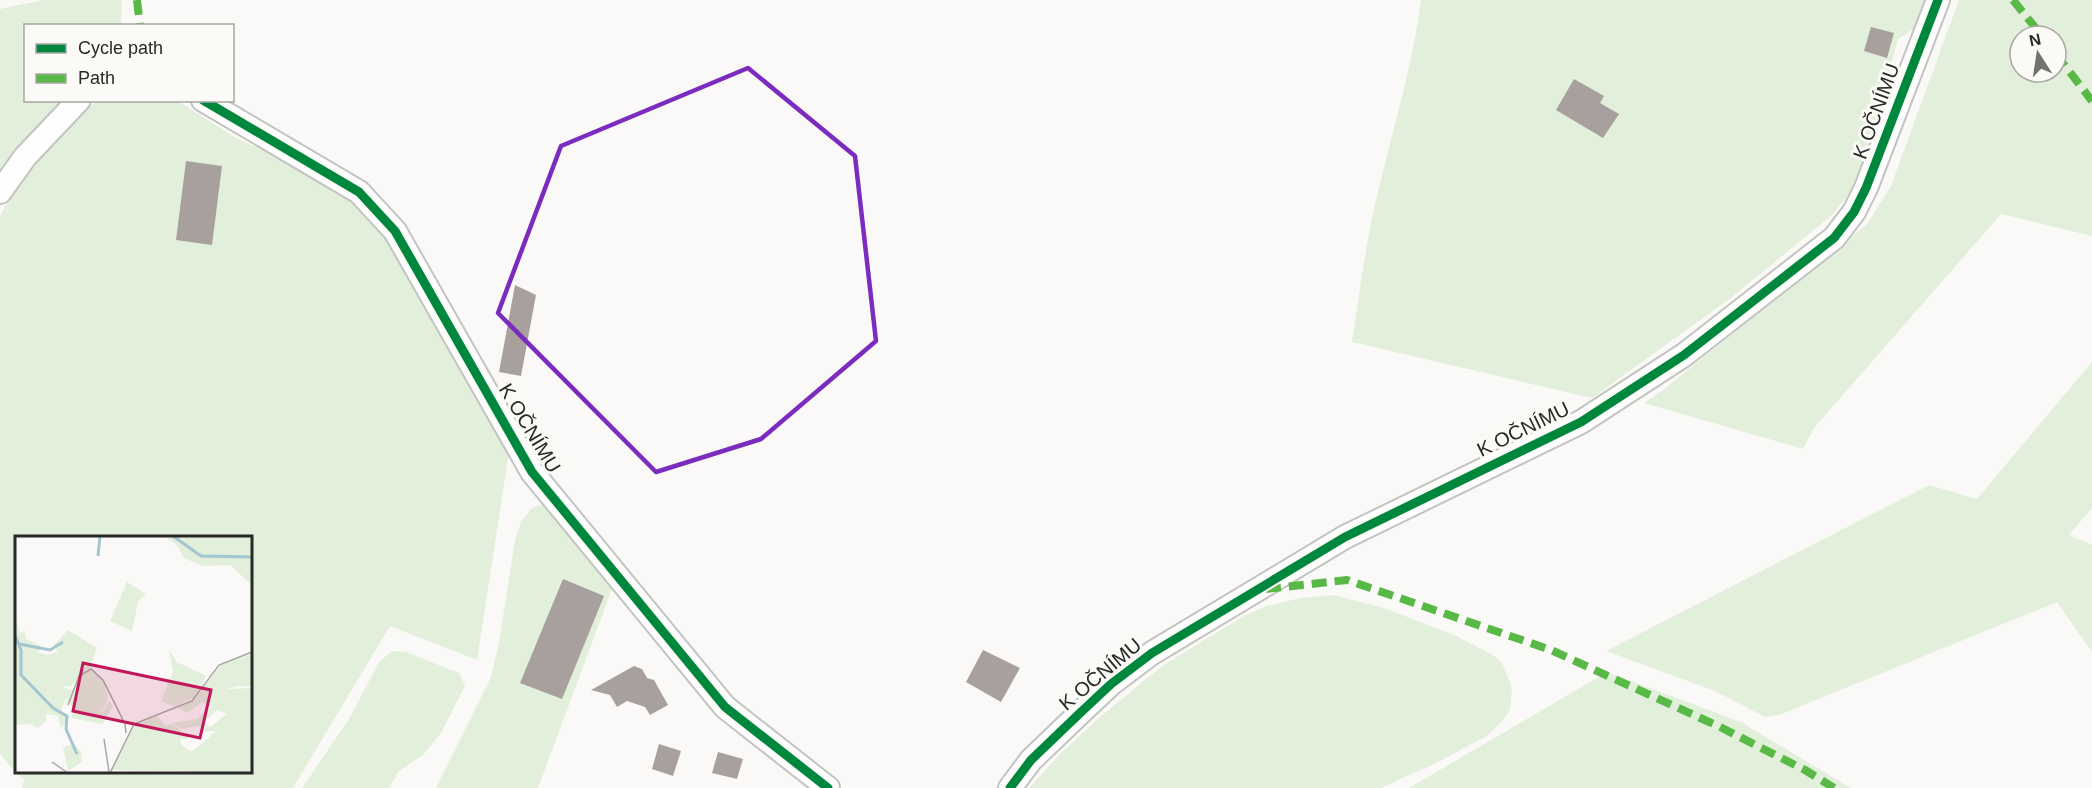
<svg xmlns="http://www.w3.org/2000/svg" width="2092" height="788" viewBox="0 0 2092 788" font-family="Arial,sans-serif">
<rect width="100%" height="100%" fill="#fbf9f7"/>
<!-- green -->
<path fill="#e1efdb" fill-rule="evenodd" d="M43,0H122L121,25L26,26V100L74,101L0,179V9Z
M1421,0H1927L1917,27L1898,39L1863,171L1852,190L1831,216L1732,297L1592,398L1352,342C1360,291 1366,239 1379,188C1394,125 1413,64 1421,0Z
M1959,0H2092V236L2001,214L1814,428L1803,449L1644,403L1662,391L1867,224L1891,186ZM2020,36H2056V72H2020Z
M98,100L178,101L236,138L342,187L382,226L509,452L477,660L390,626L293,788H22L24,780L8,764L0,753V216L19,180L76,120ZM16,538H250V772H16Z
M2092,362V508L2069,535L2092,545V652L2057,602L1779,715L1765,717L1715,691L1606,651L1929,485L1977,499Z
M539,505L548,506L612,589L538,788H436L491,677L499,643L515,540L521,522L531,509Z
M1333,595L1384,608L1454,635L1493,655L1502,663L1512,688L1510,709L1504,719L1487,736L1438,762L1381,788H1029L1061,753L1100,717L1162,666L1242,617L1264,607L1300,598Z
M392,651L406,652L459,673L465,686L441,733L423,755L399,771L389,788H302L349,719L379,662Z
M1607,672L1741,722L1851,788H1409Z"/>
<!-- building -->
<path fill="#a8a09c" d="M1871,27L1894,33L1887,58L1864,51Z
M1574,79L1604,96L1600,103L1619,114L1603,138L1556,110Z
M186,161L222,166L212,245L176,240Z
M515,285L536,295L521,376L499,372Z
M563,579L604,596L562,699L520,683Z
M983,650L1020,668L1001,702L966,682Z
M634,666L642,669L647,678L654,680L668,705L650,715L645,707L627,701L617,707L610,695L591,690Z
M659,744L681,751L673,776L652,769Z
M718,752L743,759L737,779L712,773Z"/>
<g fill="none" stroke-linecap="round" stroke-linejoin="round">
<!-- street casing -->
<g stroke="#c5c3c2" stroke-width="26">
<path id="street" d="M203,100L359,192L395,231L532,472L725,707L828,788
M0,192L25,157L79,100
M1010,788L1031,760L1079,714L1111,684L1152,653L1345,537L1581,422L1684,355L1834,238L1854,212L1866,188L1938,0"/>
</g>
<!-- street -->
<use href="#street" stroke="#fefefe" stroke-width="22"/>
<!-- quiet -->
<path stroke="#58b947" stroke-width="8" stroke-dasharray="15 8" stroke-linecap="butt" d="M137,0L140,26
M2013,0L2042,36
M2056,54L2092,101
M1266,589L1347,580L1551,650L1720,727L1805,770L1834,788"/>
<!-- cycleway casing -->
<g stroke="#fcfaf6" stroke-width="13">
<path id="cycleway" d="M203,100L359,192L395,231L532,472L725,707L828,788
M1010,788L1031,760L1079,714L1111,684L1152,653L1345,537L1581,422L1684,355L1834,238L1854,212L1866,188L1938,0"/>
</g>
<!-- cycleway -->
<use href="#cycleway" stroke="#00873e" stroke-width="9"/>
</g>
<!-- marked area -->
<path fill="none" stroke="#7b2cbf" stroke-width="4.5" stroke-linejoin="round" d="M748,68L855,156L876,341L761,439L656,472L498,313L561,146Z"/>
<g text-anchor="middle" stroke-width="6" stroke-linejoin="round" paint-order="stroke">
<!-- street labels -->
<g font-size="20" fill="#292927" stroke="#fcfaf6">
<text transform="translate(1876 111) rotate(-70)" y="7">K OČNÍMU</text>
<text transform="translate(530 428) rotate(59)" y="7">K OČNÍMU</text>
<text transform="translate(1523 429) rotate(-26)" y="7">K OČNÍMU</text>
<text transform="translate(1100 674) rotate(-40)" y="7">K OČNÍMU</text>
</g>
</g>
<!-- overview -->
<g transform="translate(15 536)">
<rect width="237" height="237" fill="#fbf9f7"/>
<path d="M149,0H237V49L215,29L188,30L169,22L162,9ZM112,46L131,58L123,66L117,95L95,85ZM0,80L5,97L9,95L11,103L27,111L22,116L33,119L43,116L39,109L53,94L82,112L75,132L65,138L57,150L46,151L58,154L64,141L74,133L89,145L93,161L89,173L83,171L88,174L81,181L89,174L94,165L98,170L87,188L56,182L59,174L51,161L46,175L52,182L46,193L43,180L31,178V185L23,192L15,188L0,189ZM154,114L162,126L191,140L180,161L160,171L146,165L158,136ZM237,118V151L223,150L211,153L237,152V237L96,234L118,190L142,180L151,190L157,188L172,199L173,203H165L166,208L176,216L184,210L201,195L188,196L185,190L166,193L158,187L182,183L197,170L187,166L172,177L163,172L179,164L207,128ZM203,174L212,178L195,191L188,186ZM58,208L66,215L67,226L53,235L48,211Z" fill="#e1efdb" fill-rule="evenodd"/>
<path fill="none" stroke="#a4c6d0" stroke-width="3" d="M158,0L186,20L237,21M83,20L85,0M0,99L6,114V139L38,172L52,180L51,193L62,218M4,108L35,114L48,106"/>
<path fill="none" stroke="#a7a6a4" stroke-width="1.5" d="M53,169L64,140L76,133L88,144L110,188L111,197M89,203L94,236M37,226L53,237M95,237L119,188L177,165L204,129L237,116"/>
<path fill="#c2185b" fill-opacity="0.15" stroke="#c2185b" stroke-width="3" d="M68,127L196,154L185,202L58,175Z"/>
<rect width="237" height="237" fill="none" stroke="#292927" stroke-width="3"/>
</g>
<!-- legend -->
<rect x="24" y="24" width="210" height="78" fill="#fcfaf6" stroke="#a8a6a3" stroke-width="1.5"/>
<rect x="36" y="44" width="30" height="9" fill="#00873e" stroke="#a8a6a3" stroke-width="1.5"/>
<text x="78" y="54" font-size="18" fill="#292927">Cycle path</text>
<rect x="36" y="74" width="30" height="9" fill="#58b947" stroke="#a8a6a3" stroke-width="1.5"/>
<text x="78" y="84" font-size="18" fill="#292927">Path</text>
<!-- north arrow -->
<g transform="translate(2038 54) rotate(348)"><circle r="28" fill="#fcfaf6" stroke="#a8a6a3" stroke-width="1.5"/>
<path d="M0-4.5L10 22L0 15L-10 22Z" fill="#727270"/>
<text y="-9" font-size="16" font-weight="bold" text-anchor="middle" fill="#292927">N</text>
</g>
</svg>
